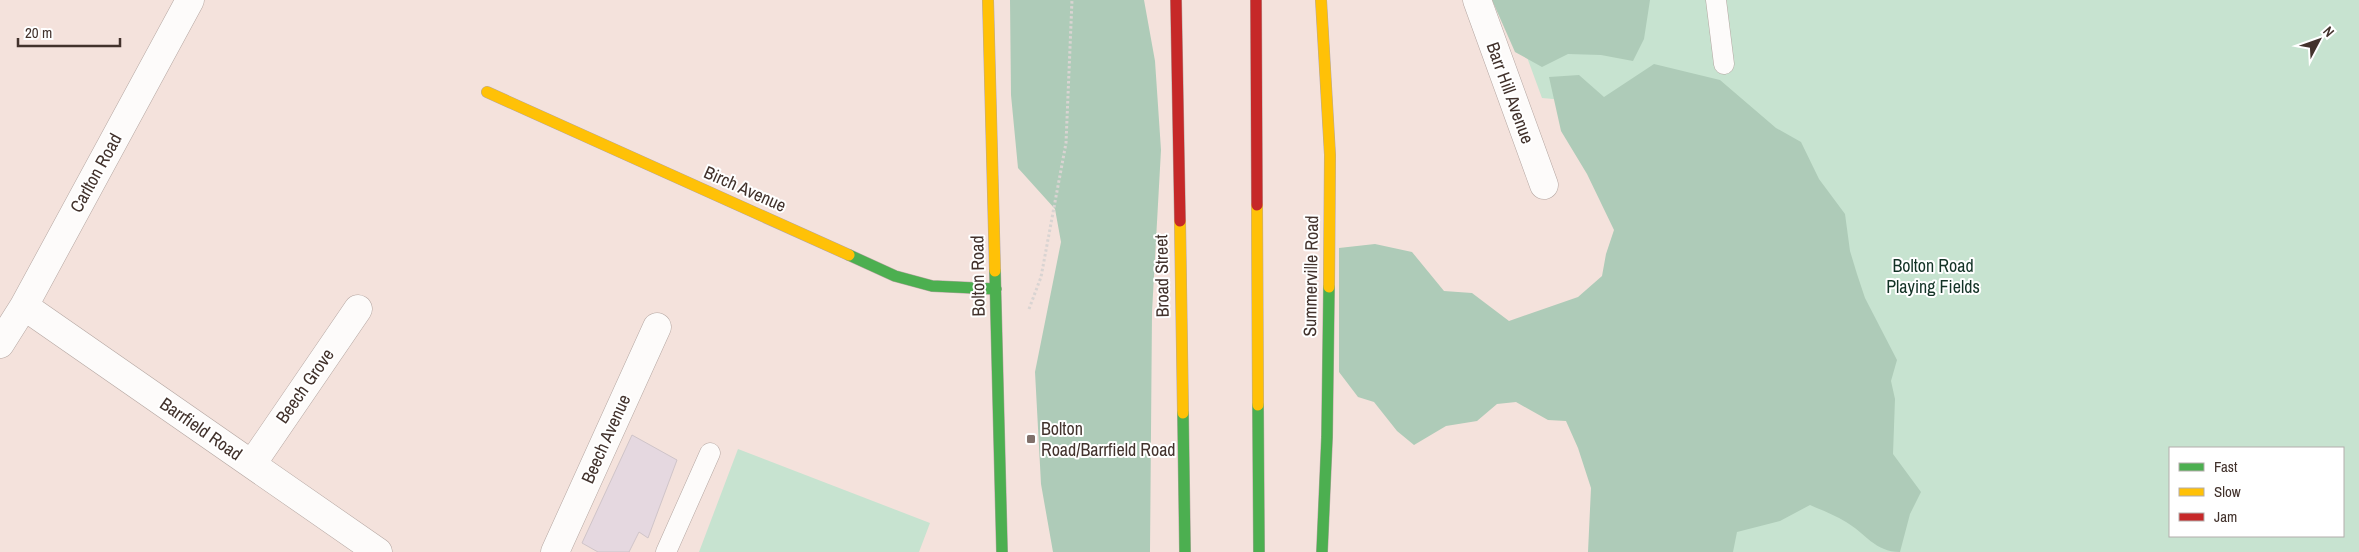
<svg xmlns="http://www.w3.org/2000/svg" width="2359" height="552" viewBox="0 0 2359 552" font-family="'Archivo Narrow',sans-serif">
<rect width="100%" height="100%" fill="#f4e2dc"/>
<!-- green -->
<path fill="#c7e3d0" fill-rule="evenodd" d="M1506,0H2359V552H1605L1631,263L1575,101L1542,98ZM2170,448H2343V536H2170Z
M738,449L930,523L919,552H699Z"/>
<!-- forest -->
<path fill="#aecbb8" d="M1010,0H1144L1155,61L1161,150L1152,312L1150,552H1053L1041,484L1035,372L1061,242L1055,209L1018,168L1011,95Z
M1492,0H1650L1644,39L1633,61L1601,55L1568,54L1542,67L1515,52Z
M1654,64L1720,80L1776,128L1801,142L1819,179L1845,214L1850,251L1857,274L1865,298L1897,360L1891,381L1895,399L1893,454L1921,492L1910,514L1900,552C1875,552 1865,533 1846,522C1835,515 1821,510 1810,505L1780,521L1737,532L1733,552H1588L1591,488L1578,448L1566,421L1548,420L1516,402L1497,404L1477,421L1446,426L1414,445L1397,431L1374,402L1358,397L1339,372V248L1375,244L1412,252L1444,291L1472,293L1509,321L1578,297L1602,276L1606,254L1614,230L1587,174L1561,131L1549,77L1579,75L1604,97Z"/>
<!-- building -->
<path fill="#e5d8e0" stroke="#cfc4c8" d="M632,435L677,460L648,538L639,532L629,552H598L582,543Z"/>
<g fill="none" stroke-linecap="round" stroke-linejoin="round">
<!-- lane casing -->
<g stroke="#b4a6a1" stroke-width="21">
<path id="lane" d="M1716,0L1724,64
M666,552L710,453"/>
</g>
<!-- street casing -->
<g stroke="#b4a6a1" stroke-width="29">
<path id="street" d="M1477,0L1544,185
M24,306L378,552
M0,344L24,306L190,0
M252,464L358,309
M555,552L657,327"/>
</g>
<!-- fast casing -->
<g stroke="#b4a6a1" stroke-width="12">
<path id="fast" d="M849,255L895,276L932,286L996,289
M995,271L1002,552
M1258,405L1259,552
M1183,413L1185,552
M1322,552L1327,437L1329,287"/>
</g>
<!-- slow casing -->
<g stroke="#b4a6a1" stroke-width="12">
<path id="slow" d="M988,0L995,271
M1321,0L1330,155L1329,287
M487,92L849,255
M1257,205L1258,405
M1180,221L1183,413"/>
</g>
<!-- jam casing -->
<g stroke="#b4a6a1" stroke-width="12">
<path id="jam" d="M1176,0L1180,221
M1256,0L1257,205"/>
</g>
<!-- path -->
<path stroke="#d9d4d2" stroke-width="3" stroke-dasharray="2.5 2.5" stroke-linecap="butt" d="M1029,309L1041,277L1066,143L1072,0"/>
<!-- lane -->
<use href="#lane" stroke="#fdfbfa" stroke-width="20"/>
<!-- street -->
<use href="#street" stroke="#fdfbfa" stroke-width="28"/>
<!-- fast -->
<use href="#fast" stroke="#4caf50" stroke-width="11"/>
<!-- slow -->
<use href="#slow" stroke="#ffc107" stroke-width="11"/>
<!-- jam -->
<use href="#jam" stroke="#c62828" stroke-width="11"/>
</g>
<!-- markers -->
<rect fill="#80706a" stroke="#fff" stroke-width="2" x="1026" y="434" width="10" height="10" rx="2.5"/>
<g text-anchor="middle" stroke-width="4" stroke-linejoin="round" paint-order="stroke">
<!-- street labels -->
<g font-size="18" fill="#42322c" stroke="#fff">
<text transform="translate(1510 93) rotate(70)" y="6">Barr Hill Avenue</text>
<text transform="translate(96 173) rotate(-61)" y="6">Carlton Road</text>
<text transform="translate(745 189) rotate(24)" y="6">Birch Avenue</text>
<text transform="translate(978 276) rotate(-91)" y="6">Bolton Road</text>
<text transform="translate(1162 276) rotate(-91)" y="6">Broad Street</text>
<text transform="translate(1311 276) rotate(-89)" y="6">Summerville Road</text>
<text transform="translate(305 386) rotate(-55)" y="6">Beech Grove</text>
<text transform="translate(201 429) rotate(35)" y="6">Barrfield Road</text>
<text transform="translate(606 439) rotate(-66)" y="6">Beech Avenue</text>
</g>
<!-- park labels -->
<g font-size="18" fill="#133326" stroke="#fff">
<text x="1933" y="272">Bolton Road<tspan x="1933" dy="21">Playing Fields</tspan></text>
</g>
<!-- poi labels -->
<g font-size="18" fill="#42322c" stroke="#fff" text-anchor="start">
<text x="1041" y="435">Bolton<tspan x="1041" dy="21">Road/Barrfield Road</tspan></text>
</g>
</g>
<!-- legend -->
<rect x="2169" y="447" width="175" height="90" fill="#ffffff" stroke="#b3adab"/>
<rect x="2179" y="463" width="25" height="8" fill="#4caf50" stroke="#b3adab"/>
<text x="2214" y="472" font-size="15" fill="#42322c">Fast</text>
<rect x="2179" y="488" width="25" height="8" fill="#ffc107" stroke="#b3adab"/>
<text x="2214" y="497" font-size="15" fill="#42322c">Slow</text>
<rect x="2179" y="513" width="25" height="8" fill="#c62828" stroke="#b3adab"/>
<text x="2214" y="522" font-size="15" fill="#42322c">Jam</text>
<!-- north arrow -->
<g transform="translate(2319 40) rotate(49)" stroke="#ffffff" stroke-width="4" paint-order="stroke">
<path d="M0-4L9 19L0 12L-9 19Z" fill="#42322c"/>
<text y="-8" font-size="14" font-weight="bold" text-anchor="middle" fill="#42322c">N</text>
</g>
<!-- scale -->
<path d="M18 38v8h102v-8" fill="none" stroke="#42322c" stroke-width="2.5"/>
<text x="25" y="38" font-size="15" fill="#42322c" stroke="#ffffff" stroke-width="4" paint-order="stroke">20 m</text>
</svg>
